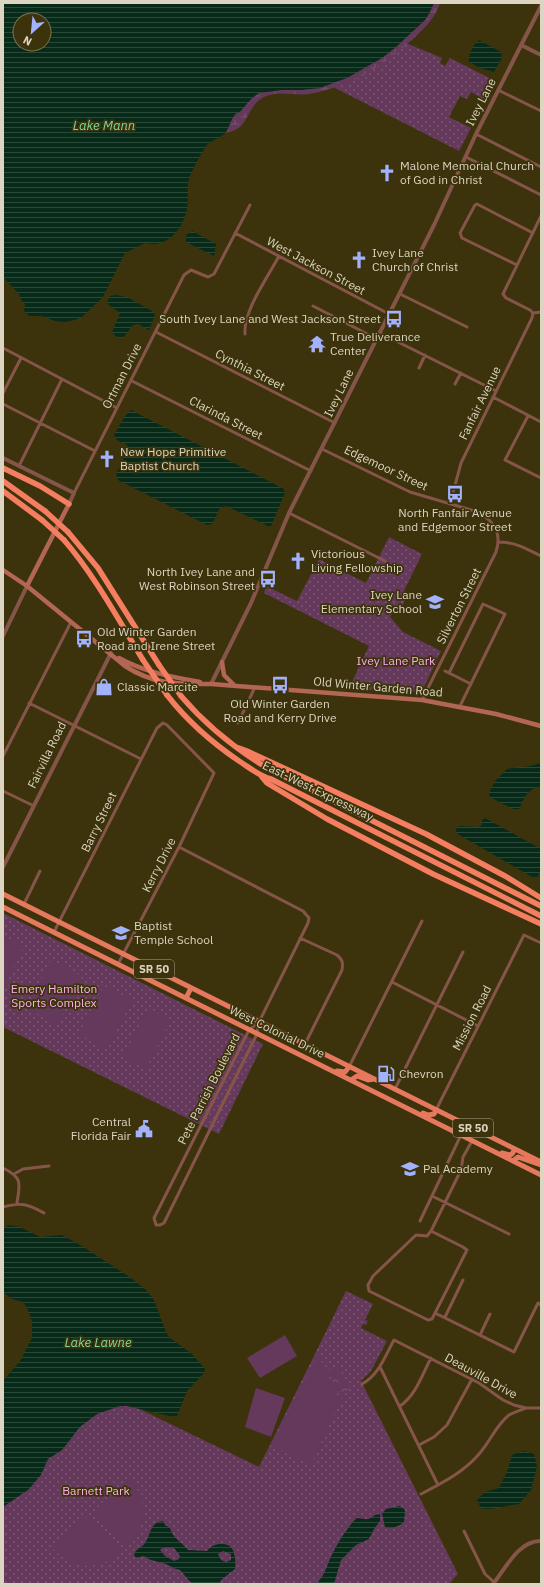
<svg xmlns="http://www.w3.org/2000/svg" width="544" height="1587" viewBox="0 0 544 1587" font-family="'IBM Plex Sans',sans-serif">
<defs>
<pattern id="grass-dots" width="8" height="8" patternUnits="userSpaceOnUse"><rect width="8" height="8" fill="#64395b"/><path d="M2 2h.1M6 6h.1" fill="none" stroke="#7a5571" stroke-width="1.8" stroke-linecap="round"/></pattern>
<pattern id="forest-crowns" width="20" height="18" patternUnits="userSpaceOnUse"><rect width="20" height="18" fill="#64395b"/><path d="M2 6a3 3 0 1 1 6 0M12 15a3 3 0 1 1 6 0" fill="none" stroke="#7a5571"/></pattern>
<pattern id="wetland-marsh" width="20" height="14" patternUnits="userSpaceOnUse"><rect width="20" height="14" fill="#64395b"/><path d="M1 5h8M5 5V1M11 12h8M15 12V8" fill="none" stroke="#7a5571"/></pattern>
<pattern id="water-rules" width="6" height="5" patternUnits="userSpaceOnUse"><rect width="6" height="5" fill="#072b18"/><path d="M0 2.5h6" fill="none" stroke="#2b4938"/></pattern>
</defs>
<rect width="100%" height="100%" fill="#3c330c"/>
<!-- grass -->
<path fill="url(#grass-dots)" d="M168,3L401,41L442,58L440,63L445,66L450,58L495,81L485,100L471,92L467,99L460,96L449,117L471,128L459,151Z
M389,537L422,554L404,591L409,593L399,612L394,610L390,617L403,632L441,651L423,689L418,692L360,689L359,687L350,686L369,646L264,593L266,586L297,601L319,559L366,583Z
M3,913L263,1044L219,1134L3,1027Z
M346,1291L373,1304L365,1320L368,1321L366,1325L363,1324L361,1328L387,1341L371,1371L361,1381L458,1574L449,1584H3V1466L100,1390L259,1467Z"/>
<!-- forest -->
<path fill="url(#forest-crowns)" d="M341,1367L349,1388L342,1399L340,1398L329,1370Z"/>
<!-- wetland -->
<path fill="url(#wetland-marsh)" d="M434,3H440C439,7 437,11 435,14C424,34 377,70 356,79C341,86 325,91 309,94C294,96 279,90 264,97C249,104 249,122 237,129C234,131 229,132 226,133L231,119L252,98L259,93L281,90H302L382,58L422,23L429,14Z"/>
<!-- garden -->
<path fill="#64395b" d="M3,936L24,946L3,989Z
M51,960L82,976L57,1024L27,1008Z
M104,986L132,1000L107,1049L79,1034Z
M148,1009L171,1020L146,1069L123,1057Z
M285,1335L297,1356L260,1378L247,1358Z
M318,1354L340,1401L311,1465L272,1445Z
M256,1388L285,1398L271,1437L245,1427Z
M130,1479C150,1503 147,1527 126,1548L95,1513V1510Z
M87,1517H90L121,1552C96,1572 74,1570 52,1548Z"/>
<!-- water -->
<path fill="url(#water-rules)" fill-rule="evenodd" d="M3,3H434L426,19L396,47L382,58L347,78L320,88L302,90H281L259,93L252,98L239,113H236C231,119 230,126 226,132C222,137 213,140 208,144C203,149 193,169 190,176C186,186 189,199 187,209C183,229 167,249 145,243L125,253L103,297L82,317L75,320L65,322L55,321L42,316H29L24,311L25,304L21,300L19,294L3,277ZM20,20H44V44H20Z
M479,40L501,52L502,58L494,72L480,68L469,62C468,55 473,44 479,40Z
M192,231L216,244L214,256L186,242V235Z
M116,295L127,297L152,311L155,315L149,330L138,324L133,325L123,338C118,338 115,336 112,332L120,313L109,305L107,302L110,296Z
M131,410L284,489L285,493L271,526H268L226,506L220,508L212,524L207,525L118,480L116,474L128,449L127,445L117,440L114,435L125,416Z
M541,763V786C527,789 525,797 519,809H513L490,797L489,793L495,781L507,769L530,766Z
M485,818L541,849V871L537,877H532L456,833V829L459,826L478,827L482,825V820Z
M9,1225L20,1227L40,1237L61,1235L64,1236L85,1248L131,1278L146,1290L154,1300L166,1332L170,1338L192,1354L205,1369L204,1373L187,1391L177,1416H169L127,1406H120L97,1414L80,1427L62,1450L48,1459L41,1475L28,1490L3,1507V1381L20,1361L32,1338V1322L28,1310L23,1302L12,1299L3,1292V1228Z
M523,1451L534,1454L537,1466L531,1490L519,1504C506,1505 493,1511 481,1508L477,1500L485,1492L499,1488L507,1472L512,1455Z
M400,1506L405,1510L404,1522C400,1526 391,1530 385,1527L382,1514L386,1509Z
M380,1514V1521L374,1529L369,1539L356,1545L341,1560L334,1584H316C325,1575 325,1570 330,1559C334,1549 349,1524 357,1518C365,1519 369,1521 375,1515Z
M163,1521L165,1525L170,1528C173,1539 182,1542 188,1550L207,1551C211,1546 215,1544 221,1544C235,1543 236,1557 235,1569L221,1580L219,1584H192L180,1570C174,1569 173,1567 168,1565C160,1561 152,1562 144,1556L136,1558L134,1555L135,1552C138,1548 143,1547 145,1543C152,1533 149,1523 163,1521ZM170,1547L174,1548L180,1556L179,1559L174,1561L165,1556L160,1550L162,1548ZM223,1551L231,1554V1560L226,1562L221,1560L218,1554Z"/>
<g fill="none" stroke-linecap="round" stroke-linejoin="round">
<!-- minor -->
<path stroke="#865549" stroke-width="3" d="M498,90L541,111
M476,134L541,167
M466,157L541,195
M235,233L389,314
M517,265L462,238L460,233L475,205L477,204L533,233
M400,294L467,327
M313,306L377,339
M533,313L530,310L506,298L503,294L541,216
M533,313L541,312
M156,332L335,423
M380,333L496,391
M245,334C243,311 268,277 279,256
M3,348L117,408
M419,368L425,355
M132,381L311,471
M455,384L461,373
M3,393L21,358
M493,397L541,422
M3,404L95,451
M528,416L505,460L541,478
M322,449L410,492L478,512C495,522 502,533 496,552L422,700
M19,466L62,379
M74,493L184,275L191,270L208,277L214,274L250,205
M450,504L461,463L532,318L533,313
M289,513L385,561
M499,542C515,542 527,549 541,556
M445,671L471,684
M449,673L483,604L505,614L460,706
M29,703L141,759
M238,723L255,687
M3,756L71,622
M3,791L34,806
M179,847L303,911L309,918L308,923L259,1022L257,1034L164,1223L160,1225H156L154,1218L247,1034L249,1030L259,1022
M24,904L40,871
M54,932L157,728L163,723L167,725L214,773L179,847L118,964
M300,938L337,955C343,960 343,963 342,970L305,1044
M392,982L478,1026
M349,1067L422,921
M395,1089L463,952
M436,1110L524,935L541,943
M3,1168C23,1178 20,1183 17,1203
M14,1174L23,1169L49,1166
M432,1196L509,1234
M3,1207C21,1202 28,1204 44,1213
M420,1221L461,1135
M431,1231L463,1247L467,1250L432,1319L428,1320L369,1291L368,1285L373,1276L416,1235L427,1236L431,1231L461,1170L463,1157L472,1141
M435,1313L514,1352L538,1303L541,1305
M445,1317L463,1280
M480,1335L490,1314
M380,1367L438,1485
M362,1384C379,1375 385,1356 394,1340L479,1383L503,1400L514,1405L526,1408H541
M400,1406C416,1395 422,1375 431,1358
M419,1445L434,1437L447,1425L472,1379
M421,1494C442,1483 464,1472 479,1454C490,1442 496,1425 509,1415C514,1412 521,1410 526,1408
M464,1531L485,1574L494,1582"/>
<!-- tertiary -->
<path stroke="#865549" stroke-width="4" d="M521,45L541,55
M3,458L74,493L69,504
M3,636L27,586
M211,684L251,603L289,513L434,225L476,134L541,6
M3,867L111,653
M493,1584C505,1569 519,1540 541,1541"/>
<!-- secondary -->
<path stroke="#b36653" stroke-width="4.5" d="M3,570L27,586L125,666C154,685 178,684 211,684L422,700L496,714L541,726
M27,586L69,504
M119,658C144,672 172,677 200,682
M222,662L224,675L234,685"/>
<!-- trunk -->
<path stroke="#e6785e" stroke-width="5" d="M3,894L541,1162
M3,907L541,1175
M186,998L191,988
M337,1071L345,1072L349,1067
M351,1080L357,1076L368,1080L374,1079
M423,1113L428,1115L434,1114L436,1110
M502,1153L510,1155L512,1154L515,1149
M513,1161L518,1157L541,1165"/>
<!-- motorway -->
<path stroke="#f57e61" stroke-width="5.5" d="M3,468L40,486L69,504
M3,481L45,511
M3,491L42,520
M68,532L98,568L159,665
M64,540C95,576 118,619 143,660
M167,695C188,722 211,742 239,761C250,768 259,776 271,779L541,916
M181,696C205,724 233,747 264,766L541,906
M239,748L247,751L426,834L505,876L541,898
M262,777L267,783L327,819L433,874L541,924"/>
<!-- motorway-bridge -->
<path stroke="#f57e61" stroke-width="5.5" d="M45,511L68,532
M42,520L64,540
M143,660L167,695
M159,665L181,696"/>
</g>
<!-- icons -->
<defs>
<g id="church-bare" transform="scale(1.38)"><path d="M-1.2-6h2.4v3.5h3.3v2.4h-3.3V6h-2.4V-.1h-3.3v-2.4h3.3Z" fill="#a3b2fd" stroke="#3c330c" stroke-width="2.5" paint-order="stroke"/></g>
<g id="bus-bare" transform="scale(1.38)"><path d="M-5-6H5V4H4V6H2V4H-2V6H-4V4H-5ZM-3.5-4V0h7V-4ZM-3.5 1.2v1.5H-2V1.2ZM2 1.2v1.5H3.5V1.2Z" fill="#a3b2fd" stroke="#3c330c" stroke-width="2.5" paint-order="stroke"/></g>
<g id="temple-bare" transform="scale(1.38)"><path d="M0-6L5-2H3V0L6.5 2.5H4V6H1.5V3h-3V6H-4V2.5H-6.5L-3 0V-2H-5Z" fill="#a3b2fd" stroke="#3c330c" stroke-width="2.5" paint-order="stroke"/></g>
<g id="school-bare" transform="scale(1.38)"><path d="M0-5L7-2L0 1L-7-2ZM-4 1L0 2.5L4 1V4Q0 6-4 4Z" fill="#a3b2fd" stroke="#3c330c" stroke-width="2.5" paint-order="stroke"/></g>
<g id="shop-bare" transform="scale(1.38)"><path d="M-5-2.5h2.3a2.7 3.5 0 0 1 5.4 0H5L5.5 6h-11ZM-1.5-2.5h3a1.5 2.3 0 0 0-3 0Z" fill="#a3b2fd" stroke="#3c330c" stroke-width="2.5" paint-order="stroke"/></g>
<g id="fuel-bare" transform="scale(1.38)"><path d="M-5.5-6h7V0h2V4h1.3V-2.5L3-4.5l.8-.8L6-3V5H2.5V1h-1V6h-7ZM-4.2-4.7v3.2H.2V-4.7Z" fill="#a3b2fd" stroke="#3c330c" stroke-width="2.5" paint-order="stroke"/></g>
<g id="civic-bare" transform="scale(1.38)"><path d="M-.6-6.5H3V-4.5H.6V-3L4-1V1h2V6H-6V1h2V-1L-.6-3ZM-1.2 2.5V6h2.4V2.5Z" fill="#a3b2fd" stroke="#3c330c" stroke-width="2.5" paint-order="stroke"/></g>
</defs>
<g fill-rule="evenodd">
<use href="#church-bare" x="387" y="173"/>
<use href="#church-bare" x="359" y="260"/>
<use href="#bus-bare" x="394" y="319"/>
<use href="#temple-bare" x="317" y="344"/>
<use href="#church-bare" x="107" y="459"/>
<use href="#bus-bare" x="455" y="494"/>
<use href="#church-bare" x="298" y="561"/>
<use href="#bus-bare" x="268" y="579"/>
<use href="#school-bare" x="435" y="602"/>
<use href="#bus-bare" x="84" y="639"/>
<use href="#bus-bare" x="280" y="685"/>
<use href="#shop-bare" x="104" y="687"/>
<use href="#school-bare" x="121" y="933"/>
<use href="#fuel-bare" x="386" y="1074"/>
<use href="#civic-bare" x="144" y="1129"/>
<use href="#school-bare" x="410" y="1169"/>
</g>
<g text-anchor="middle" stroke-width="3.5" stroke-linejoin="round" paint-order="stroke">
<!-- shield labels -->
<g fill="#3c330c" stroke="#aba48b" stroke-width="1">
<rect x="134" y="960" width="40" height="18" rx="3"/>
<rect x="453" y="1119" width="40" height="18" rx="3"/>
</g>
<g font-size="11" font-weight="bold" fill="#dbd5c1">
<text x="154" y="973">SR 50</text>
<text x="473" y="1132">SR 50</text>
</g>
<!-- street labels -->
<g font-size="12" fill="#dbd5c1" stroke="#3c330c">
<text transform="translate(481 102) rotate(-63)" y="4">Ivey Lane</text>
<text transform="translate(316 266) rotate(28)" y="4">West Jackson Street</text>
<text transform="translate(250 370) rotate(27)" y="4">Cynthia Street</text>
<text transform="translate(122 376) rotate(-63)" y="4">Ortman Drive</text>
<text transform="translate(339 393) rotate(-64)" y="4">Ivey Lane</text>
<text transform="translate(480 403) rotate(-64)" y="4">Fanfair Avenue</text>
<text transform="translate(226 418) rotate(27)" y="4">Clarinda Street</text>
<text transform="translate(386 468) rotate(25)" y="4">Edgemoor Street</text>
<text transform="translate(459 606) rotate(-63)" y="4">Silverton Street</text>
<text transform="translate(378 687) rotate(5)" y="4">Old Winter Garden Road</text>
<text transform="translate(47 755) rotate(-64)" y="4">Fairvilla Road</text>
<text transform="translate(318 791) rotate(26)" y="4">East-West Expressway</text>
<text transform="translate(99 822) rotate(-64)" y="4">Barry Street</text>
<text transform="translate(159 865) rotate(-63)" y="4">Kerry Drive</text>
<text transform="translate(472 1018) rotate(-63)" y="4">Mission Road</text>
<text transform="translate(277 1032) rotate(26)" y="4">West Colonial Drive</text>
<text transform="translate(209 1089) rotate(-63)" y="4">Pete Parrish Boulevard</text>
<text transform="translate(481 1376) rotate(29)" y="4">Deauville Drive</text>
</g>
<!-- poi labels -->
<g font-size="12" fill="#dbd5c1" stroke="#3c330c" text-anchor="start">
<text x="400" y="170">Malone Memorial Church<tspan x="400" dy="14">of God in Christ</tspan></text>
<text x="372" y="257">Ivey Lane<tspan x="372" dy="14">Church of Christ</tspan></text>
<text x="381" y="323" text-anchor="end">South Ivey Lane and West Jackson Street</text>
<text x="330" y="341">True Deliverance<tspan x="330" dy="14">Center</tspan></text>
<text x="120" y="456">New Hope Primitive<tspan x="120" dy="14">Baptist Church</tspan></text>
<text x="455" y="517" text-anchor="middle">North Fanfair Avenue<tspan x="455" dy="14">and Edgemoor Street</tspan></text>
<text x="311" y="558">Victorious<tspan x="311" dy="14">Living Fellowship</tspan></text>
<text x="255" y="576" text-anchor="end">North Ivey Lane and<tspan x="255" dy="14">West Robinson Street</tspan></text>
<text x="422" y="599" text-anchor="end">Ivey Lane<tspan x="422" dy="14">Elementary School</tspan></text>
<text x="97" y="636">Old Winter Garden<tspan x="97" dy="14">Road and Irene Street</tspan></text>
<text x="117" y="691">Classic Marcite</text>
<text x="280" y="708" text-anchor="middle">Old Winter Garden<tspan x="280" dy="14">Road and Kerry Drive</tspan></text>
<text x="134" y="930">Baptist<tspan x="134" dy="14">Temple School</tspan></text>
<text x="399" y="1078">Chevron</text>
<text x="131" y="1126" text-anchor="end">Central<tspan x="131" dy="14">Florida Fair</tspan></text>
<text x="423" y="1173">Pal Academy</text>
</g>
<!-- park labels -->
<g font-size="12" fill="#feaeed" stroke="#3c330c">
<text x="396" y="665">Ivey Lane Park</text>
<text x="54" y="993">Emery Hamilton<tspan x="54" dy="14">Sports Complex</tspan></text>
<text x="96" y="1495">Barnett Park</text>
</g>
<!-- water labels -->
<g font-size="13" font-style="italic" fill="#7ad79d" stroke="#3c330c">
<text x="104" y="130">Lake Mann</text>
<text x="98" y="1347">Lake Lawne</text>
</g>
</g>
<!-- border -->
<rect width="544" height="1587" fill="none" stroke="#dbd5c1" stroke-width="8"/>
<!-- north arrow -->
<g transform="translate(32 32) rotate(207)"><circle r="19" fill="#3c330c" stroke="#7c7454"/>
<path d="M0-3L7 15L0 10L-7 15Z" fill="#a3b2fd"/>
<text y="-6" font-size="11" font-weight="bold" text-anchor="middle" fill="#dbd5c1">N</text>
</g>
</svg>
